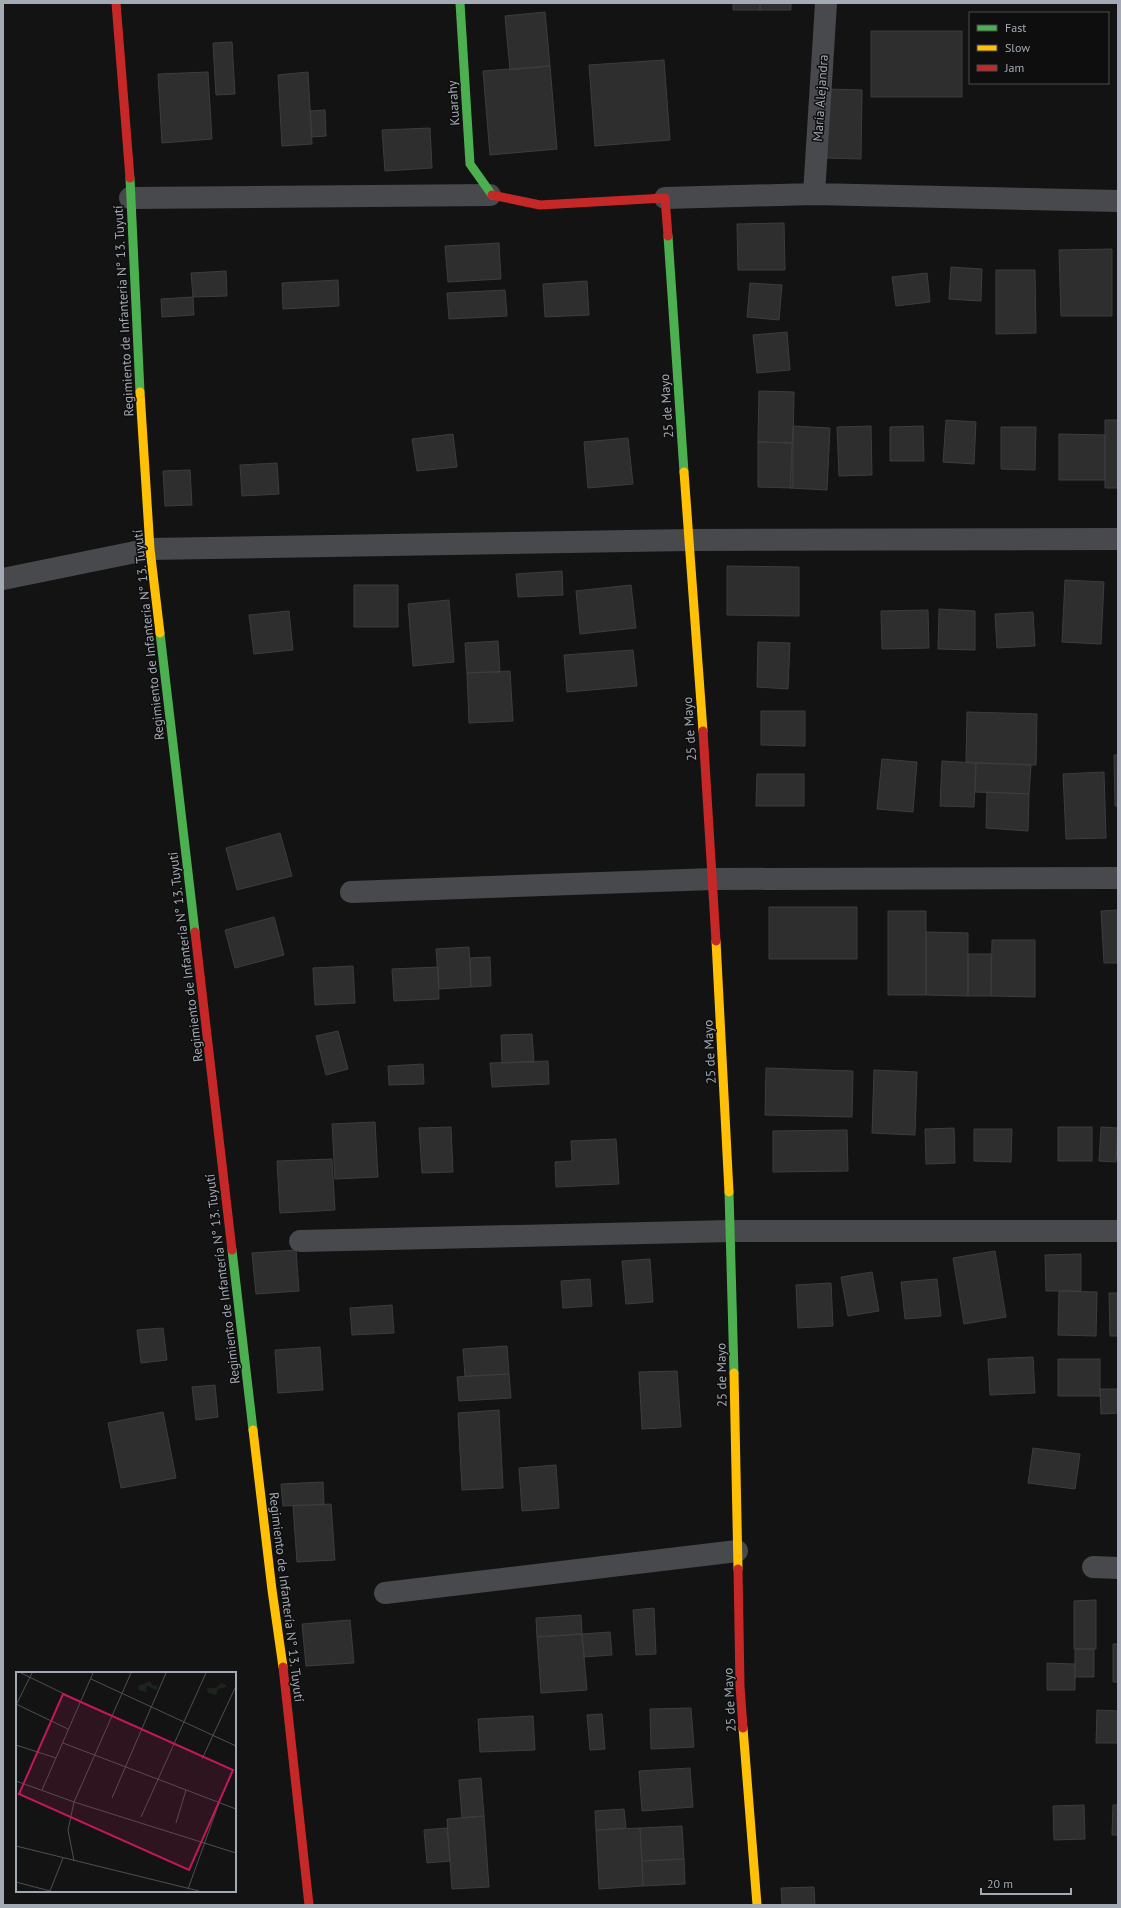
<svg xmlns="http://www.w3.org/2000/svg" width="1121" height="1908" viewBox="0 0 1121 1908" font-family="'PT Sans',sans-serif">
<rect width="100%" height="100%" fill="#131314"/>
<!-- building -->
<path fill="#2e2e2f" stroke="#3c3d40" d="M733,3H760V10H733Z
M760,3H791V10H760Z
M545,12L550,66L510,70L505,16Z
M871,31H962V97H871Z
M232,42L235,94L216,95L213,43Z
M664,60L670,140L595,146L589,65Z
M550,66L557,149L490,155L483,71Z
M208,72L212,139L162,143L158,74Z
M308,72L312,144L282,146L278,75Z
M828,89L862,90L861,159L827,158Z
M325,110L326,136L312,137L310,111Z
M430,128L432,168L385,171L382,130Z
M784,223L785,270H738L737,224Z
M499,243L501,279L448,282L445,246Z
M1112,249V316H1061L1059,250Z
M951,267L982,269L981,301L949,299Z
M996,270H1035L1036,333L996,334Z
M226,271L227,296L193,297L191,273Z
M927,273L930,302L896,306L892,277Z
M338,280L339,306L283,309L282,283Z
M587,281L589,315L545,317L543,284Z
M750,283L782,285L779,320L747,317Z
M505,290L507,316L449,319L447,293Z
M193,297L194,315L162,317L161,299Z
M787,332L790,370L757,373L753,335Z
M759,391L794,392L793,443L758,442Z
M946,420L976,422L974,464L943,462Z
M1105,420H1118V488H1105Z
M793,426L830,428L827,490L790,488Z
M871,426L872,475L839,476L837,427Z
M923,426L924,461H890V427Z
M1001,427H1036L1035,470L1001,469Z
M453,434L457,467L417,471L412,439Z
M1059,434L1105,435V480H1059Z
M628,438L633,484L588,488L584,442Z
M758,442L793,443V488L758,487Z
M277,463L279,494L242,496L240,465Z
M190,470L192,505L165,506L163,471Z
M727,566L799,567V616L727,615Z
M562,571L563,595L518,597L516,574Z
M1065,580L1104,582L1101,644L1062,642Z
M354,585H398V627H354Z
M631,585L636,628L580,634L576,591Z
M449,600L454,662L413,666L408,604Z
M939,609L975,611V650L938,649Z
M928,610L929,648L882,649L881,611Z
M289,611L293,650L254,654L249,615Z
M1033,612L1035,646L997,648L995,614Z
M498,641L500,672L467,673L465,643Z
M758,642L790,643L788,689L757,687Z
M633,650L637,686L567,692L564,655Z
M510,671L513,721L469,723L467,673Z
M761,711H805V746L761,745Z
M967,712L1037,714L1036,765L966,762Z
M1114,755H1118V806H1115Z
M882,759L917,762L913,812L877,809Z
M942,761L976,763L974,807L940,806Z
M976,763L1031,765L1029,794L975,792Z
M1104,772L1106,838L1066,839L1063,774Z
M757,774H804V806H756Z
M987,792L1029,794L1028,831L986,828Z
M280,833L292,876L237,890L226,848Z
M769,907H857V959H769Z
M1118,910V963H1104L1101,911Z
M888,911H926V995H888Z
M274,917L284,955L235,968L225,930Z
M926,932L968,933V996L926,995Z
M992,940H1035V997L991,996Z
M469,947L471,987L439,989L436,949Z
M968,954H991V996H968Z
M490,957L491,986L471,987L470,958Z
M353,966L355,1003L315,1005L313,968Z
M438,967L439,999L394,1001L392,969Z
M338,1031L348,1069L326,1075L316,1036Z
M532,1034L534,1062L502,1063L501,1035Z
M548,1061L549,1084L492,1087L490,1063Z
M423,1064L424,1084L389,1085L388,1066Z
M766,1068L853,1071L852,1117L765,1115Z
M874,1070L917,1072L915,1135L872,1133Z
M375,1122L378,1177L335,1179L332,1124Z
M451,1127L453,1172L422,1173L419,1128Z
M1058,1127H1092V1161H1058Z
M1101,1127L1118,1128L1116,1162L1099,1161Z
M954,1128L955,1163L926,1164L925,1129Z
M974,1129H1012L1011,1162L974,1161Z
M847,1130L848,1171L773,1172V1131Z
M616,1139L619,1184L556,1187L555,1162L572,1161L571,1141Z
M332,1159L335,1210L280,1213L277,1161Z
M296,1250L299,1291L256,1294L252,1253Z
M995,1251L1006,1317L964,1324L953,1258Z
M1081,1254V1291H1046L1045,1255Z
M650,1259L653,1302L626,1304L622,1261Z
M872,1272L879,1311L848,1316L841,1277Z
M590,1279L592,1306L563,1308L561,1281Z
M937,1279L941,1316L905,1319L901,1282Z
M831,1283L833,1326L798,1328L796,1285Z
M1059,1291L1097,1292L1096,1336L1058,1335Z
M1109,1293H1118V1336H1110Z
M392,1305L394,1333L352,1335L350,1308Z
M163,1328L167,1360L141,1363L137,1330Z
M507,1346L509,1374L465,1376L463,1349Z
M320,1347L323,1390L278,1393L275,1350Z
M1033,1357L1035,1393L990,1395L988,1359Z
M1058,1359H1100V1396H1058Z
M677,1371L681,1427L642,1429L639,1372Z
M509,1374L511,1398L459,1401L457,1377Z
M215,1385L218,1417L196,1420L192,1387Z
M1100,1389H1118V1413L1101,1414Z
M499,1410L503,1488L462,1490L458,1413Z
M163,1412L176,1478L121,1488L108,1423Z
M1033,1448L1080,1454L1075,1489L1028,1483Z
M556,1465L559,1508L522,1511L519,1468Z
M323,1482L324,1504L283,1506L281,1484Z
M331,1504L335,1560L297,1562L293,1506Z
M1096,1600V1649H1074V1601Z
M654,1608L656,1654L636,1655L633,1610Z
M581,1615L582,1634L537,1637L536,1618Z
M350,1620L354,1663L306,1666L302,1624Z
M610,1632L612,1655L584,1657L582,1634Z
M582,1634L587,1690L541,1693L537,1637Z
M1113,1644H1118V1682H1113Z
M1075,1649H1094V1677H1075Z
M1047,1663L1075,1664V1690H1047Z
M691,1708L694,1747L651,1749L650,1709Z
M1097,1710L1118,1711V1743H1096Z
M602,1714L605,1749L590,1750L587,1715Z
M533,1716L535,1750L480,1752L478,1719Z
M690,1768L693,1807L642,1811L639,1771Z
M481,1778L484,1816L462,1818L459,1780Z
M1084,1805L1085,1839L1054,1840L1053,1806Z
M1113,1805H1118V1835H1112Z
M624,1809L626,1828L596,1830L595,1811Z
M484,1816L489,1887L452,1889L447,1819Z
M682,1826L684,1859L642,1861L640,1828Z
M447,1828L450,1861L427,1863L424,1830Z
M640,1828L643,1886L599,1889L596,1830Z
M684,1859L685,1884L643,1886L642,1861Z
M814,1887L815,1905H782L781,1888Z"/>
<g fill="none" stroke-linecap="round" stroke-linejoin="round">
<!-- street -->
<path stroke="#48494c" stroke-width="22" d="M814,194L826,3
M130,198L490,195
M665,198L814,194L1118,201
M3,579L150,549L689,540L1118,539
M351,892L713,879L1118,878
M300,1241L731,1231H1118
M1093,1567L1118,1568
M385,1593L737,1551"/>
<!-- fast -->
<path stroke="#4caf50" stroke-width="9" d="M460,3L470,164L492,195
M130,178L140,392
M668,236L684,472
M160,633L195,932
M729,1192L734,1373
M232,1250L253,1430"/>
<!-- slow -->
<path stroke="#ffc107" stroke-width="9" d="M140,392L150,549L160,633
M684,472L703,731
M716,941L729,1192
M734,1373L738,1569
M253,1430L272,1590L283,1667
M743,1728L757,1905"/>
<!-- jam -->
<path stroke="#c62828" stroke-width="9" d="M116,3L130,178
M492,195L540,205L665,198L668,236
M703,731L716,941
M195,932L232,1250
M738,1569L740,1686L743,1728
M283,1667L309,1905"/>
</g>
<g text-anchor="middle" stroke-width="3" stroke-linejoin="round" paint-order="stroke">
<!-- street labels -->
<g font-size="13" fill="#a4aab4" stroke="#0e0e0f">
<text transform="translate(820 98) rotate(-86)" y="5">María Alejandra</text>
<text transform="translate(453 103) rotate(-94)" y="5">Kuarahy</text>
<text transform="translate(123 311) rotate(-93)" y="5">Regimiento de Infantería N° 13. Tuyutí</text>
<text transform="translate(666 406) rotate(-94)" y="5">25 de Mayo</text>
<text transform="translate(148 635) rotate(-96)" y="5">Regimiento de Infantería N° 13. Tuyutí</text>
<text transform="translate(689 729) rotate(-94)" y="5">25 de Mayo</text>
<text transform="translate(185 957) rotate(-97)" y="5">Regimiento de Infantería N° 13. Tuyutí</text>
<text transform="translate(709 1052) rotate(-93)" y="5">25 de Mayo</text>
<text transform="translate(222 1279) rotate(-97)" y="5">Regimiento de Infantería N° 13. Tuyutí</text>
<text transform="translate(721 1375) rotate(-91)" y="5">25 de Mayo</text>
<text transform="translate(287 1597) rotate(83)" y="5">Regimiento de Infantería N° 13. Tuyutí</text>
<text transform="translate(729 1700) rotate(-93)" y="5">25 de Mayo</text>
</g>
</g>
<!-- overview -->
<g transform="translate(16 1672)">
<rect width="220" height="220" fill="#131314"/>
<path d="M134,9L137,14L141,13V18L131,14L130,20L122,18V14ZM205,11L210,13V15L202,17L200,23L192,21L191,16H200Z" fill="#1d241e"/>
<path fill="none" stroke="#4d4f54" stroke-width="1" d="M5,1L65,30M75,7L220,74M0,32L52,57M0,33L16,1M47,71L220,137M0,73L40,86M186,87L220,14M0,109L58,130L220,181M26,118L77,1M96,126L150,1M125,145L190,1M160,151L170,118M0,174L183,219M58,189L52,158L58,130L115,1M0,210L34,219M172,217L203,131M34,219L47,186"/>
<path fill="#c2185b" fill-opacity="0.15" stroke="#c2185b" stroke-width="2" d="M47,22L217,98L173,198L3,122Z"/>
<rect width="220" height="220" fill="none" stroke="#a4aab4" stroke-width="2"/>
</g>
<!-- border -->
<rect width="1121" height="1908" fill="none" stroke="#a4aab4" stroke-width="8"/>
<!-- legend -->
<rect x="969" y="12" width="140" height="72" fill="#0e0e0f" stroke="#4a4c51"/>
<rect x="977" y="25" width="20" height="6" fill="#4caf50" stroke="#4a4c51"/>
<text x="1005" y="32" font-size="12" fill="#a4aab4">Fast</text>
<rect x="977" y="45" width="20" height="6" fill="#ffc107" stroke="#4a4c51"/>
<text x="1005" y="52" font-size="12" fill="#a4aab4">Slow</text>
<rect x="977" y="65" width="20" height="6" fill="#c62828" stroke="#4a4c51"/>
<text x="1005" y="72" font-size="12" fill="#a4aab4">Jam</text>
<!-- scale -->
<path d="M981 1888v6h90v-6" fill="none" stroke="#a4aab4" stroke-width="2"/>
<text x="987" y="1888" font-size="12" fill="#a4aab4" stroke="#0e0e0f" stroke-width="3" paint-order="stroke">20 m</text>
</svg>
